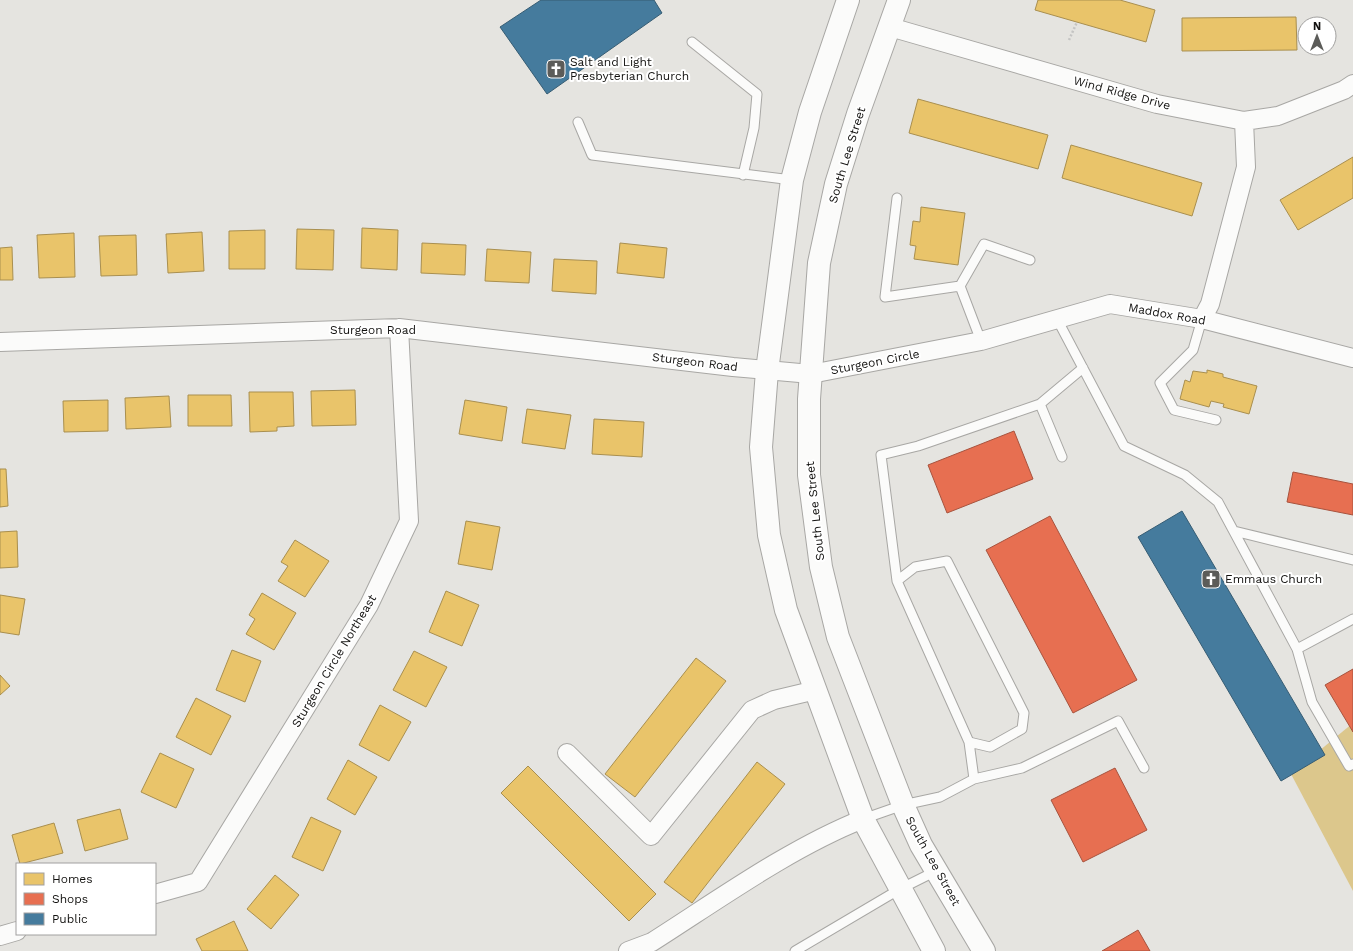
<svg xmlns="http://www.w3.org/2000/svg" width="1353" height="951" viewBox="0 0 1353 951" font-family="'Work Sans',sans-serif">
<rect width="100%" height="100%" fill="#e5e4e0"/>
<!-- forest -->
<path fill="#dcc78c" d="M1353,723V891L1291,774Z"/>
<!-- homes -->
<path fill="#e9c46a" stroke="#a98f4f" d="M1038,0H1120L1155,10L1146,42L1035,10Z
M1296,17L1297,50L1182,51V18Z
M918,99L1048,135L1038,169L909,133Z
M1071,145L1202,183L1192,216L1062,178Z
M1353,157V198L1298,230L1280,200Z
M921,207L965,213L958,265L914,259L916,246L910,245L913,221L920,222Z
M362,228L398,230L397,270L361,268Z
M297,229L334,230L333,270L296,269Z
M265,230V269H229V231Z
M202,232L204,271L168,273L166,234Z
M74,233L75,277L39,278L37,235Z
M136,235L137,275L101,276L99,236Z
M422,243L466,245L465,275L421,273Z
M620,243L667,248L664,278L617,273Z
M12,247L13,280H0V248Z
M487,249L531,252L529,283L485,281Z
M554,259L597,261L596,294L552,291Z
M1207,370L1223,374V377L1257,386L1249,414L1223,407L1224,404L1211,401L1209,407L1180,399L1185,380L1190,382L1193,371L1207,373Z
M355,390L356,425L312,426L311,391Z
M249,392H293L294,426L277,427V431L250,432Z
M188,395H231L232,426H188Z
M169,396L171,427L126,429L125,398Z
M108,400V431L64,432L63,401Z
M465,400L507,407L502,441L459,434Z
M527,409L571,415L565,449L522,443Z
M594,419L644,422L642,457L592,454Z
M0,469H6L8,506L0,507Z
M466,521L500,527L492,570L458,564Z
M17,531L18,567L0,568V532Z
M295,540L329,561L305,597L278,581L288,566L281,562Z
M446,591L479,605L462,646L429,632Z
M262,593L296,613L274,650L246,634L255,619L249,615Z
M0,595L25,599L19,635L0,632Z
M232,650L261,661L245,702L216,690Z
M414,651L447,667L426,707L393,690Z
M696,658L726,681L635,797L605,774Z
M0,675L10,686L0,695Z
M196,698L231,716L211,755L176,737Z
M380,705L411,722L389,761L359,745Z
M160,753L194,769L176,808L141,792Z
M348,760L377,777L355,815L327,799Z
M757,762L785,784L692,903L664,882Z
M528,766L656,894L629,921L501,793Z
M120,809L128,839L85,851L77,820Z
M311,817L341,831L323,871L292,857Z
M54,823L63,853L20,864L12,835Z
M275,875L299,895L271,929L247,909Z
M234,921L248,951H202L196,939Z"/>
<!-- shops -->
<path fill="#e76f51" stroke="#a7533e" d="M1014,431L1033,479L947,513L928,465Z
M1293,472L1353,484V515L1287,502Z
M1050,516L1137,680L1073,713L986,550Z
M1353,669V732L1325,685Z
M1115,768L1147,830L1083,862L1051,800Z
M1138,930L1150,951H1102Z"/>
<!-- public -->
<path fill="#457b9d" stroke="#365c73" d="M541,0H654L662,13L547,94L500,27Z
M1182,511L1325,755L1281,781L1138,537Z"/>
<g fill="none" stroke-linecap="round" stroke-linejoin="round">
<!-- lane casing -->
<g stroke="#a8a7a4" stroke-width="11">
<path id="lane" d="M692,42L757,94L754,128L743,175
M578,122L592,155L792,180
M897,198L885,297L960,286L981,341
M960,286L984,244L1030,260
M1057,319L1124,446L1185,475L1218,502L1297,649L1312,702L1349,766L1353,764
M1202,319L1193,350L1160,383L1174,410L1216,420
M1062,457L1040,404L1083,368
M1234,531L1353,560
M897,581L915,567L947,561L1024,713L1022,729L990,747L969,742L897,581L881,455L918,446L1040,404
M1297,649L1353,619
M974,779L1022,768L1118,721L1144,768
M863,819L903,805L940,797L974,779L969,742
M795,951L900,889L936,871"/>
</g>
<!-- street casing -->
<g stroke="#a8a7a4" stroke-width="20">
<path id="street" d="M890,27L1157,104L1244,121L1278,116L1344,90L1353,84
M1202,319L1210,304L1246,167L1244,121
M0,342L399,328L733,367L811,374L981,341L1110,304L1202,319L1353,358
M567,753L651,836L752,710L774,700L816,690
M155,894L198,882L369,605L409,521L399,328
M0,936L17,931
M628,951L652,942C718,900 790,848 863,819"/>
</g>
<!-- secondary casing -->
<g stroke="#a8a7a4" stroke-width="24">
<path id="secondary" d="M848,0L810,112L792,180L767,371L761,447L769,535L786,610L863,819L934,951
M899,0L858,114L836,184L819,263L809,399V475L821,567L838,637L903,805L921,845L984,951"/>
</g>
<!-- path -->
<path stroke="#c4c4c3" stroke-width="2.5" stroke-dasharray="2 2" stroke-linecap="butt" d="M1069,40L1077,22"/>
<!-- lane -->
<use href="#lane" stroke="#fbfbfa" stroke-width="9"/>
<!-- street -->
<use href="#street" stroke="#fbfbfa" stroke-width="18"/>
<!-- secondary -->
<use href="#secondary" stroke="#fbfbfa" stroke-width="22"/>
</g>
<!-- icons -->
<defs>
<g id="church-square" transform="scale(1)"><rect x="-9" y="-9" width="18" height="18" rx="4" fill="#5c5c59" stroke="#fff"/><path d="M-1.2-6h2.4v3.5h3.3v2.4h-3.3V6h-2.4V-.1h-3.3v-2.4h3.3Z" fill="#fff"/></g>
</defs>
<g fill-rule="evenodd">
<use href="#church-square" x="556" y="69"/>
<use href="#church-square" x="1211" y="579"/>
</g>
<g text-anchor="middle" stroke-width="4" stroke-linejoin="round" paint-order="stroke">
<!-- poi labels -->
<g font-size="12" fill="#131210" stroke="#fff" text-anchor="start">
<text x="570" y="66">Salt and Light<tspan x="570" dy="14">Presbyterian Church</tspan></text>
<text x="1225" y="583">Emmaus Church</text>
</g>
<!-- street labels -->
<g font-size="12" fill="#131210" stroke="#fff">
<text transform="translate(1122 93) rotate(15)" y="4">Wind Ridge Drive</text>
<text transform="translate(847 155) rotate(-73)" y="4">South Lee Street</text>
<text transform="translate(1167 314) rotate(10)" y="4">Maddox Road</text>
<text x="373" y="334">Sturgeon Road</text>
<text transform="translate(695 362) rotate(7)" y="4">Sturgeon Road</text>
<text transform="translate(875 362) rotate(-11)" y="4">Sturgeon Circle</text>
<text transform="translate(815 511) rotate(-96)" y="4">South Lee Street</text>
<text transform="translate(334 661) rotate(-59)" y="4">Sturgeon Circle Northeast</text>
<text transform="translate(933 861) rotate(61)" y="4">South Lee Street</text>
</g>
</g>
<!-- legend -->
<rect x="16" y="863" width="140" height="72" fill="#ffffff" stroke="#a1a09f"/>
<rect x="24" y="873" width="20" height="12" fill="#e9c46a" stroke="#a1a09f"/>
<text x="52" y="883" font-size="12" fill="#131210">Homes</text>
<rect x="24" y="893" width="20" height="12" fill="#e76f51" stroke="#a1a09f"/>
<text x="52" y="903" font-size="12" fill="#131210">Shops</text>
<rect x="24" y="913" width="20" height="12" fill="#457b9d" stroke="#a1a09f"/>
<text x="52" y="923" font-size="12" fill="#131210">Public</text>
<!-- north arrow -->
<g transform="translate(1317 36)"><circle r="19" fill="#ffffff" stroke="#a1a09f"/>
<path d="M0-3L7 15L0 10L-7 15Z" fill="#5c5c59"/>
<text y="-6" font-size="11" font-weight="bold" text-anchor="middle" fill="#131210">N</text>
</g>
</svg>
